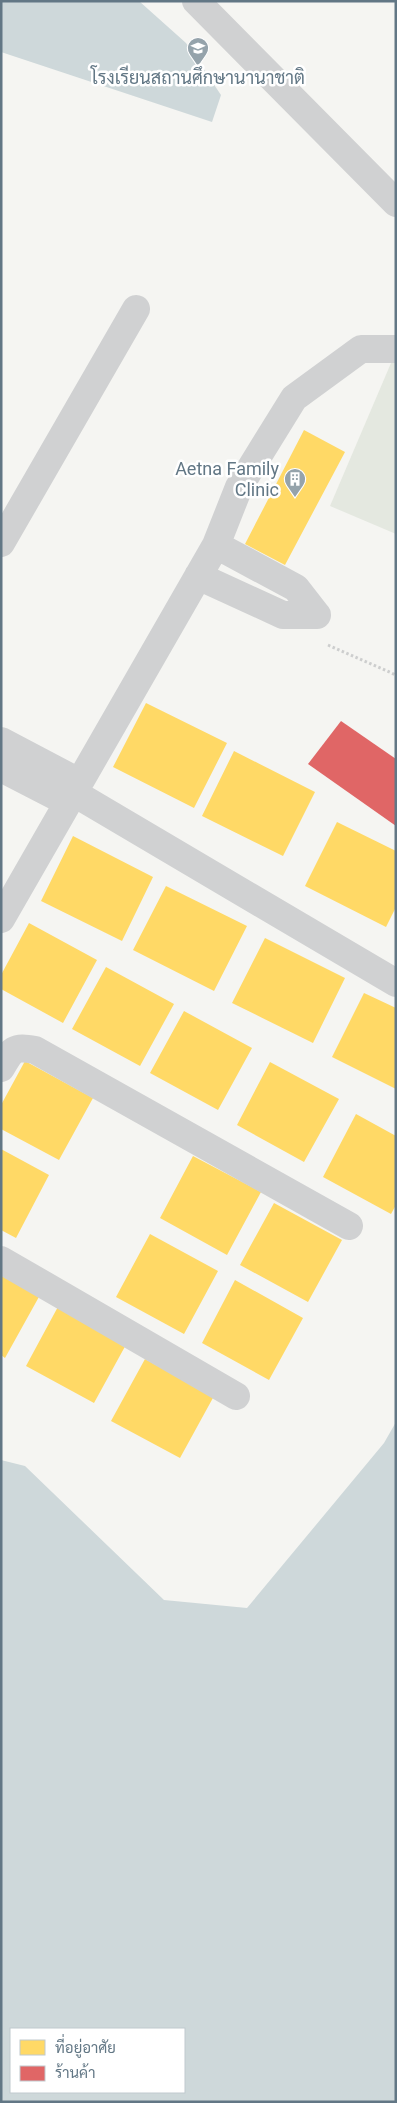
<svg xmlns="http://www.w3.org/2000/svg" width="397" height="2103" viewBox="0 0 397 2103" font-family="Roboto,Sarabun,sans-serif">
<rect width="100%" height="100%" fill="#f5f5f2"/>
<!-- green -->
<path fill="#e4e8e0" d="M394,356L396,357V534L330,506Z"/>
<!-- water -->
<path fill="#ced8da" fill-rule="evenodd" d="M1,1H139L186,43L221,95L212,122L1,52Z
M396,1422V2102H1V1460L25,1466L164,1600L247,1608L384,1443ZM11,2029H184V2092H11Z"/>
<!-- homes -->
<path fill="#ffd966" d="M304,430L345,452L285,565L245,544Z
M146,703L227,743L194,808L113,767Z
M234,751L315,792L283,856L202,816Z
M337,822L396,851V907L386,927L305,886Z
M73,836L153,877L122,941L41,901Z
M166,886L247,926L214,991L133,950Z
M29,923L97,960L63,1023L1,989V975Z
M265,938L345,978L313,1043L232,1003Z
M106,967L174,1004L140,1066L72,1029Z
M364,993L396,1008V1089L332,1057Z
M184,1011L252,1048L218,1110L150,1073Z
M25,1061L93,1098L59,1160L1,1129V1105Z
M270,1062L339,1099L304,1162L237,1125Z
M356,1114L396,1136V1205L391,1214L323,1177Z
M1,1149L49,1175L16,1238L1,1230Z
M193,1156L261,1192L227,1255L160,1218Z
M274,1203L342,1240L308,1302L240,1265Z
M150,1234L218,1271L184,1334L116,1297Z
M1,1274L40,1295L5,1358L1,1355Z
M235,1280L303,1318L269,1380L202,1343Z
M60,1303L128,1341L94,1403L26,1366Z
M145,1359L214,1396L180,1458L111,1421Z"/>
<!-- shops -->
<path fill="#e06666" d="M341,721L396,759V826L308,764Z"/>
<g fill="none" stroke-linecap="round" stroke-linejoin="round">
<!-- path -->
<path stroke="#cdcece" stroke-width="3" stroke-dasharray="2.5 2.5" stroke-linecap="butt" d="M328,645L396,675"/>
<!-- minor -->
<path stroke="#d0d1d2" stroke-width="28" d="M196,1L396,203
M1,543L136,309
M216,545L296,588L317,615
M198,576L283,615H317
M1,741L79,782
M1,768L67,802
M74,793L396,983
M1,919L216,545L239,487L294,398L361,349H396
M1,1068C12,1049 14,1046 35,1050L349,1226
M1,1260L236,1396"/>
</g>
<!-- icons -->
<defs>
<g id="school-pin" transform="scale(1.125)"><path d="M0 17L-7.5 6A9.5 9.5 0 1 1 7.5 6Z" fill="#95a3ab" stroke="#fff"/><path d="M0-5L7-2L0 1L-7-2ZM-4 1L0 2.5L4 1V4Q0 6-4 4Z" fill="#fff"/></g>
<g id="building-pin" transform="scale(1.125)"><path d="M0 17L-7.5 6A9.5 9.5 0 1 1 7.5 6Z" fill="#95a3ab" stroke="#fff"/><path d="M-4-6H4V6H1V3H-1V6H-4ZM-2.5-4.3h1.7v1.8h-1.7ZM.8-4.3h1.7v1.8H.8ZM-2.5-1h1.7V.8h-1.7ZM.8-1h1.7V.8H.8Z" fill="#fff"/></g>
</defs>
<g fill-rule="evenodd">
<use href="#school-pin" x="198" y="48"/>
<use href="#building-pin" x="295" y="479"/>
</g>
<g text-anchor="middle" stroke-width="5" stroke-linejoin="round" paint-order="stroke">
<!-- poi labels -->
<g font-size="18" fill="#627785" stroke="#fff">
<text x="198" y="84">โรงเรียนสถานศึกษานานาชาติ</text>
<text x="279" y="475" text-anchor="end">Aetna Family<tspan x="279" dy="21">Clinic</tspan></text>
</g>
</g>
<!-- border -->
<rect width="397" height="2103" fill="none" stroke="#627785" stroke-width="5"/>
<!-- legend -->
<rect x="10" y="2028" width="175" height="65" fill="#ffffff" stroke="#c0c9ce"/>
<rect x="20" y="2040" width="25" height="15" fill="#ffd966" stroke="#c0c9ce"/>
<text x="55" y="2053" font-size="15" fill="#627785">ที่อยู่อาศัย</text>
<rect x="20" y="2066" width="25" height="15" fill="#e06666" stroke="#c0c9ce"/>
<text x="55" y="2078" font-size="15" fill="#627785">ร้านค้า</text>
</svg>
